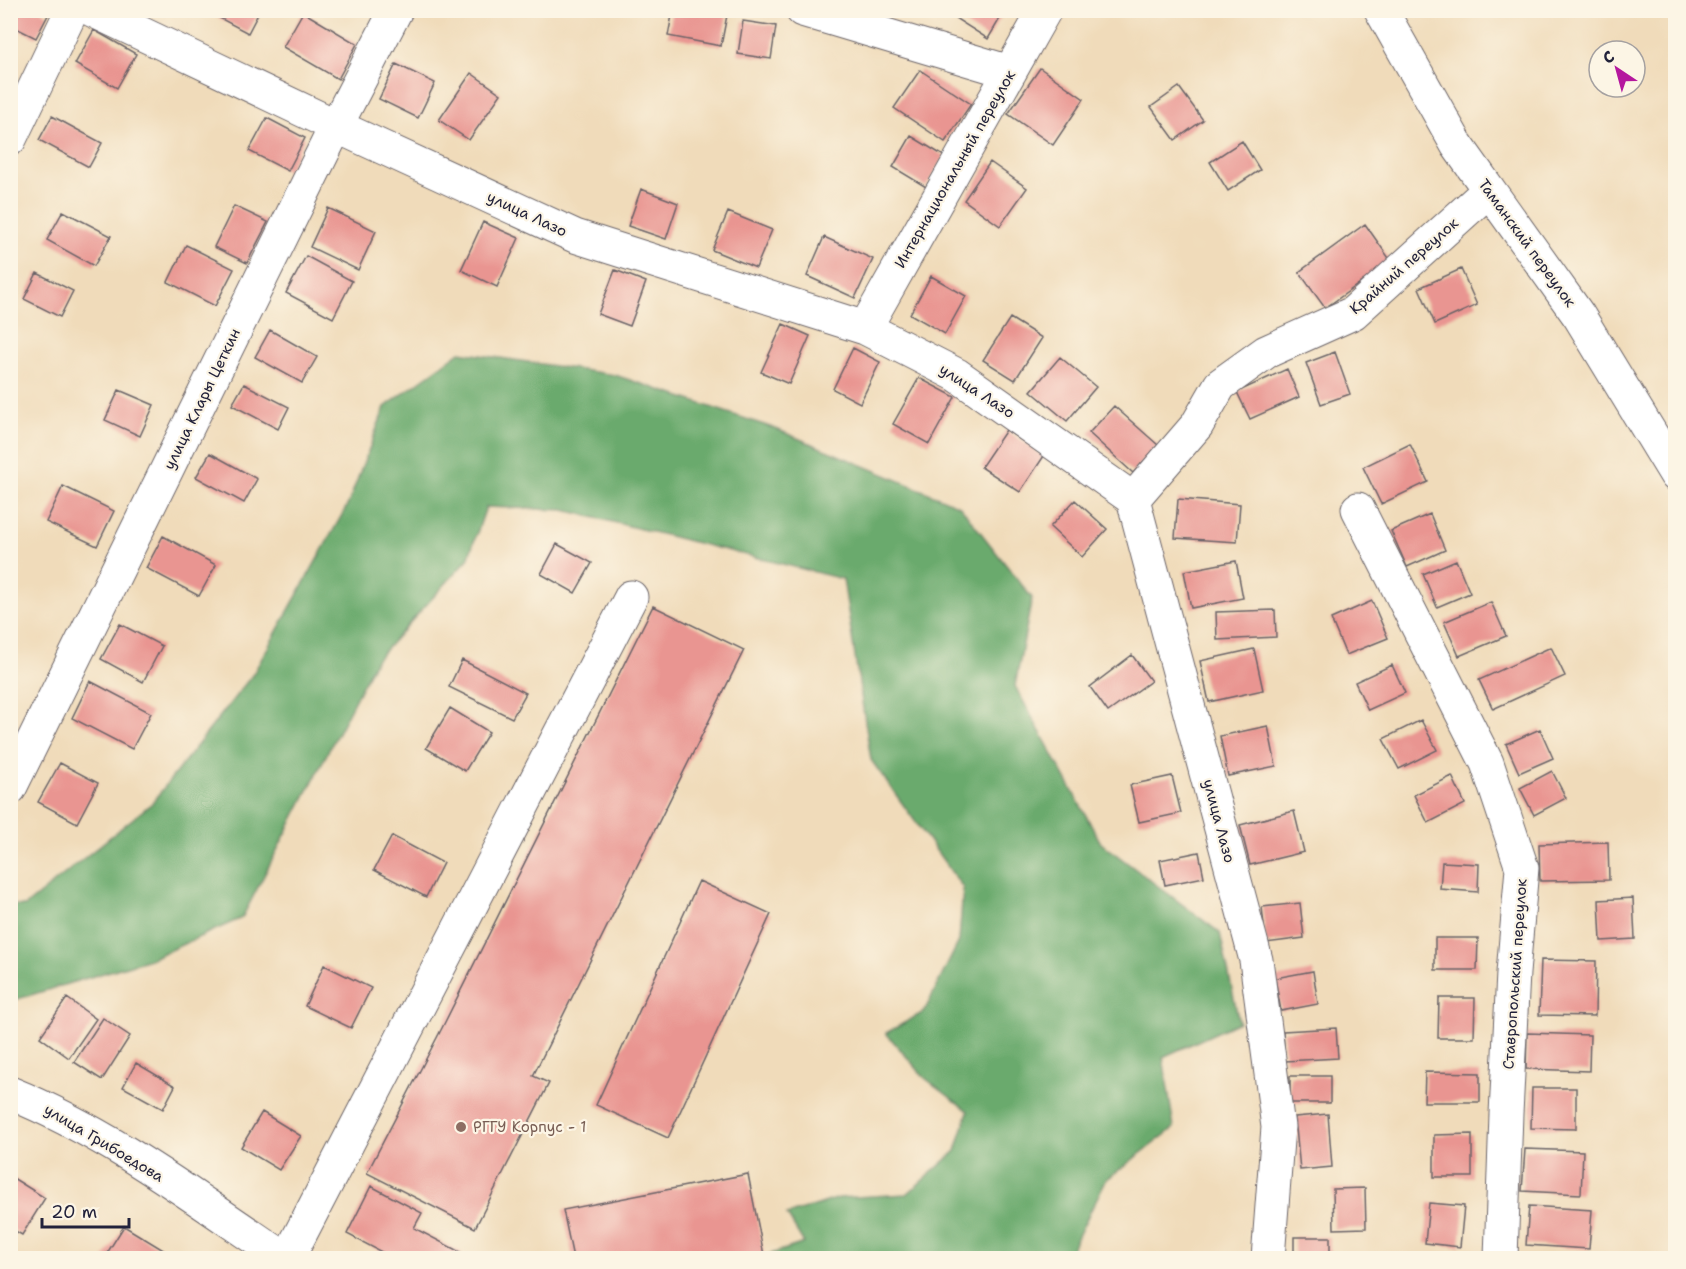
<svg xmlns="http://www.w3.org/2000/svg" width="1686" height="1269" viewBox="0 0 1686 1269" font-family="'Shantell Sans',sans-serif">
<rect width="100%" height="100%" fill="#fcf5e5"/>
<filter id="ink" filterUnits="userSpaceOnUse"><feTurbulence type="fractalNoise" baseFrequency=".0167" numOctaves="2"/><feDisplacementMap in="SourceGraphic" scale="12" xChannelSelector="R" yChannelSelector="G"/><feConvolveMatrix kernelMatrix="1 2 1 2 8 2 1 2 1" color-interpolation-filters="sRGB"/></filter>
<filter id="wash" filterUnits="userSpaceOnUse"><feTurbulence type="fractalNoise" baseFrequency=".008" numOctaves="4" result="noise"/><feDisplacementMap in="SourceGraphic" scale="24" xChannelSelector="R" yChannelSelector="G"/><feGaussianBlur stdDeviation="1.35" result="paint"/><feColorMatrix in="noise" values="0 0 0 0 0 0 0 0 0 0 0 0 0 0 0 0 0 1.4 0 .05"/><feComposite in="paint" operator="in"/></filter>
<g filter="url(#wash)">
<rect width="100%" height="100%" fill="#f0dbba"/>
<!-- forest -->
<path fill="#6aaa6d" stroke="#466654" stroke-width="1.5" d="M460,352L615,375L776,429L960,506L1032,598L1015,686L1101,843L1220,933L1239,1022L1163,1057L1174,1128L1106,1180L1067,1258H998L964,1256L957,1258H759L804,1243L787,1215L839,1198L907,1194L956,1151L968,1111L925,1078L886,1033L924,1012L959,941L963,888L871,760L843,579L564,510L486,507L468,559L375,661L242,918L150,959L11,1001V905L25,906L152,803L253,674L348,504L385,407Z"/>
<g id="blocks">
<!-- building -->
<path fill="#e99591" d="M10,10H40L48,15L36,38L10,25Z
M211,10H260L248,33L210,13Z
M673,10H728L721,46L668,36Z
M948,10H1005L988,39L947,13Z
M303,12L357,44L338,79L283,47Z
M743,21L776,26L771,59L738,54Z
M94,30L136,54L117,88L75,64Z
M396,64L435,83L418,118L379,99Z
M1040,68L1084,99L1053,145L1008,114Z
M920,70L971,104L945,142L894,108Z
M471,73L501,94L469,140L439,120Z
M1179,87L1203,120L1175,140L1151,107Z
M52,116L102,143L89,167L39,140Z
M267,118L305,138L288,171L249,151Z
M911,136L944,156L926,187L893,167Z
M1242,141L1260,170L1228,191L1210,162Z
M990,162L1027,188L1000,226L964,200Z
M641,189L678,203L666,239L628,226Z
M234,206L268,222L247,263L214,247Z
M328,208L376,231L358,270L310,247Z
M63,211L111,236L94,266L47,240Z
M728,212L772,230L756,268L712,250Z
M483,222L519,238L497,287L461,270Z
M1365,224L1391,261L1325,308L1299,272Z
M824,237L873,259L855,298L807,276Z
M186,245L234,269L215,306L168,282Z
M306,256L352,281L333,318L286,293Z
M1461,269L1477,305L1435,324L1419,288Z
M615,270L646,282L630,326L598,314Z
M37,273L73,291L60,317L24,299Z
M931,276L966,296L945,334L910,314Z
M1010,318L1042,338L1015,380L983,360Z
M783,324L810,336L789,384L761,372Z
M270,330L317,357L302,383L255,357Z
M853,348L880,362L860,403L833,389Z
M1335,352L1350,394L1321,404L1306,363Z
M1060,357L1096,387L1067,421L1031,391Z
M1287,369L1299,397L1250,419L1237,392Z
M919,378L955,397L929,444L893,424Z
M244,384L289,407L278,429L232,405Z
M119,390L154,405L140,436L105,420Z
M1114,406L1158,445L1133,473L1089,433Z
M1006,430L1044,456L1020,492L981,467Z
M1410,444L1428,482L1381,504L1363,467Z
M210,453L257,479L244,503L196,477Z
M63,486L114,511L97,546L46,522Z
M1178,499L1240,504L1237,542L1175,538Z
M1075,500L1107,529L1082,557L1050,527Z
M1430,514L1445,550L1407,567L1391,531Z
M163,536L216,565L199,596L146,568Z
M557,544L592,563L575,593L541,574Z
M1456,560L1470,593L1437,607L1423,574Z
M1236,561L1243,598L1191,608L1184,571Z
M1372,601L1388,638L1346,655L1331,619Z
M1491,602L1506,636L1459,656L1444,622Z
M653,606L744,650L533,1076L549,1083L475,1228L367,1173L442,1028Z
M1275,610L1276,637L1217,640L1216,612Z
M120,624L162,646L143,682L101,659Z
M1551,647L1565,676L1493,709L1479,680Z
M1254,649L1263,690L1209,702L1200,661Z
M1132,655L1151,681L1108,712L1090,687Z
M462,660L526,693L512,718L449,687Z
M1392,665L1405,693L1368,710L1355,682Z
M90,681L151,713L132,749L72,718Z
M450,708L489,732L465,771L426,748Z
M1421,720L1437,750L1399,769L1383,739Z
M1268,726L1276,766L1228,776L1220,736Z
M1540,729L1553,758L1519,773L1506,744Z
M60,763L98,783L77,823L38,802Z
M1552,771L1566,798L1534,815L1520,788Z
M1172,776L1181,813L1139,822L1130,785Z
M1452,776L1465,804L1428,823L1414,795Z
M1294,811L1304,852L1250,865L1240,825Z
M392,836L443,863L426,897L374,870Z
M1608,842L1609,880L1540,881L1539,844Z
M1199,852L1204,877L1165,885L1160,860Z
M1442,862L1479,864L1478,892L1440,889Z
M699,881L771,914L668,1138L596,1105Z
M1633,898L1635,939L1601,941L1599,900Z
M1300,903L1304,938L1266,943L1262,907Z
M1435,938H1478L1477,970H1435Z
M1541,960L1596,961L1595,1016L1539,1015Z
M324,965L371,988L351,1028L305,1006Z
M1313,971L1318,1004L1281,1011L1275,978Z
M67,998L96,1019L69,1058L40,1037Z
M1439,998H1475L1474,1038H1438Z
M103,1018L130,1036L102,1080L74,1062Z
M1336,1028L1338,1058L1285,1061L1283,1031Z
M1527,1033L1590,1035L1589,1071L1526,1069Z
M136,1063L175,1086L163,1109L123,1087Z
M1425,1072L1480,1073V1102H1424Z
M1290,1076H1330V1103H1290Z
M1532,1088H1576V1129L1531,1128Z
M262,1112L301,1136L279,1170L241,1147Z
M1328,1114L1332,1167L1300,1170L1295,1117Z
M1472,1134V1177H1434V1135Z
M1525,1149L1583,1151L1581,1194L1522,1191Z
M748,1174L764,1255L743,1258H573L563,1210Z
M13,1178L45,1198L22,1235L10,1228V1181Z
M371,1186L422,1213L414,1228L462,1253L459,1258H393L347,1234Z
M1365,1188L1366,1228L1334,1229L1333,1189Z
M1429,1203L1464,1206L1460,1247L1425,1243Z
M1529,1206L1592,1210L1589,1249L1526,1245Z
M124,1226L170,1254L168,1258H104Z
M1294,1237H1330V1258H1294Z"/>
</g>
</g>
<g filter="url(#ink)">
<use href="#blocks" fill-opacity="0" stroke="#6a6367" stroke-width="1.5"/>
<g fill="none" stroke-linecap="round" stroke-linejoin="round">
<!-- minor casing -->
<g stroke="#6a6367" stroke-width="35">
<path id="minor" d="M92,10L336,126L575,236L865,328L957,375L1133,499L1256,960L1278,1127L1268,1258
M802,10L1010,72
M1381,10L1457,145L1579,316L1676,475
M10,139L72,10
M865,328L1045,10
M1133,499L1197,425L1220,385L1266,352L1353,313L1489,190
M1358,509L1487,763L1522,868L1513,973L1506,1114L1501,1258
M10,788L336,126L396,10
M10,1093C109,1133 196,1199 284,1258
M288,1258L631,597"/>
</g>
<!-- minor -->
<use href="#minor" stroke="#fff" stroke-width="33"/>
</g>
</g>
<!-- markers -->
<circle fill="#8d6e63" stroke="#fcf5e5" stroke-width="2" cx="461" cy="1127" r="6"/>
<g text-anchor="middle" stroke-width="4.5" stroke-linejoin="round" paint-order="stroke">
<!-- street labels -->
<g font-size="15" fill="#22223b" stroke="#fcf5e5">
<text transform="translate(955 169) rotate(-60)" y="5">Интернациональный переулок</text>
<text transform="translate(527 214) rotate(25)" y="5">улица Лазо</text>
<text transform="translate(1527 243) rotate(54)" y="5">Таманский переулок</text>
<text transform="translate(1404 266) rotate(-41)" y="5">Крайний переулок</text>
<text transform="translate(977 391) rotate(33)" y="5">улица Лазо</text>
<text transform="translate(202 399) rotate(-64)" y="5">улица Клары Цеткин</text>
<text transform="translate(1219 821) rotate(75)" y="5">улица Лазо</text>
<text transform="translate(1515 974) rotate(-86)" y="5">Ставропольский переулок</text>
<text transform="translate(104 1143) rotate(31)" y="5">улица Грибоедова</text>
</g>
<!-- education labels -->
<g font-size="15" fill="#785e54" stroke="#fcf5e5" text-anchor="start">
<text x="473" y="1132">РГГУ Корпус - 1</text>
</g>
</g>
<!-- margin -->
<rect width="1686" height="1269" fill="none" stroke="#fcf5e5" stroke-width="36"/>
<!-- north arrow -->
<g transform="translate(1617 69) rotate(324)"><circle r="28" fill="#fcf5e5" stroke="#a5a1a1" stroke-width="1.5"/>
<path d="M0-4.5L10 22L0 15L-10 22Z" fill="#b5179e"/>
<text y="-9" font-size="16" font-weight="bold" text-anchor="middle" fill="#22223b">С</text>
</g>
<!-- scale -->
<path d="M42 1218v9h87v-9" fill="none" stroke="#22223b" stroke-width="3"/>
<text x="51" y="1218" font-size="18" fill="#22223b" stroke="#fcf5e5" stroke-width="4.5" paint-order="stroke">20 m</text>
</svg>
